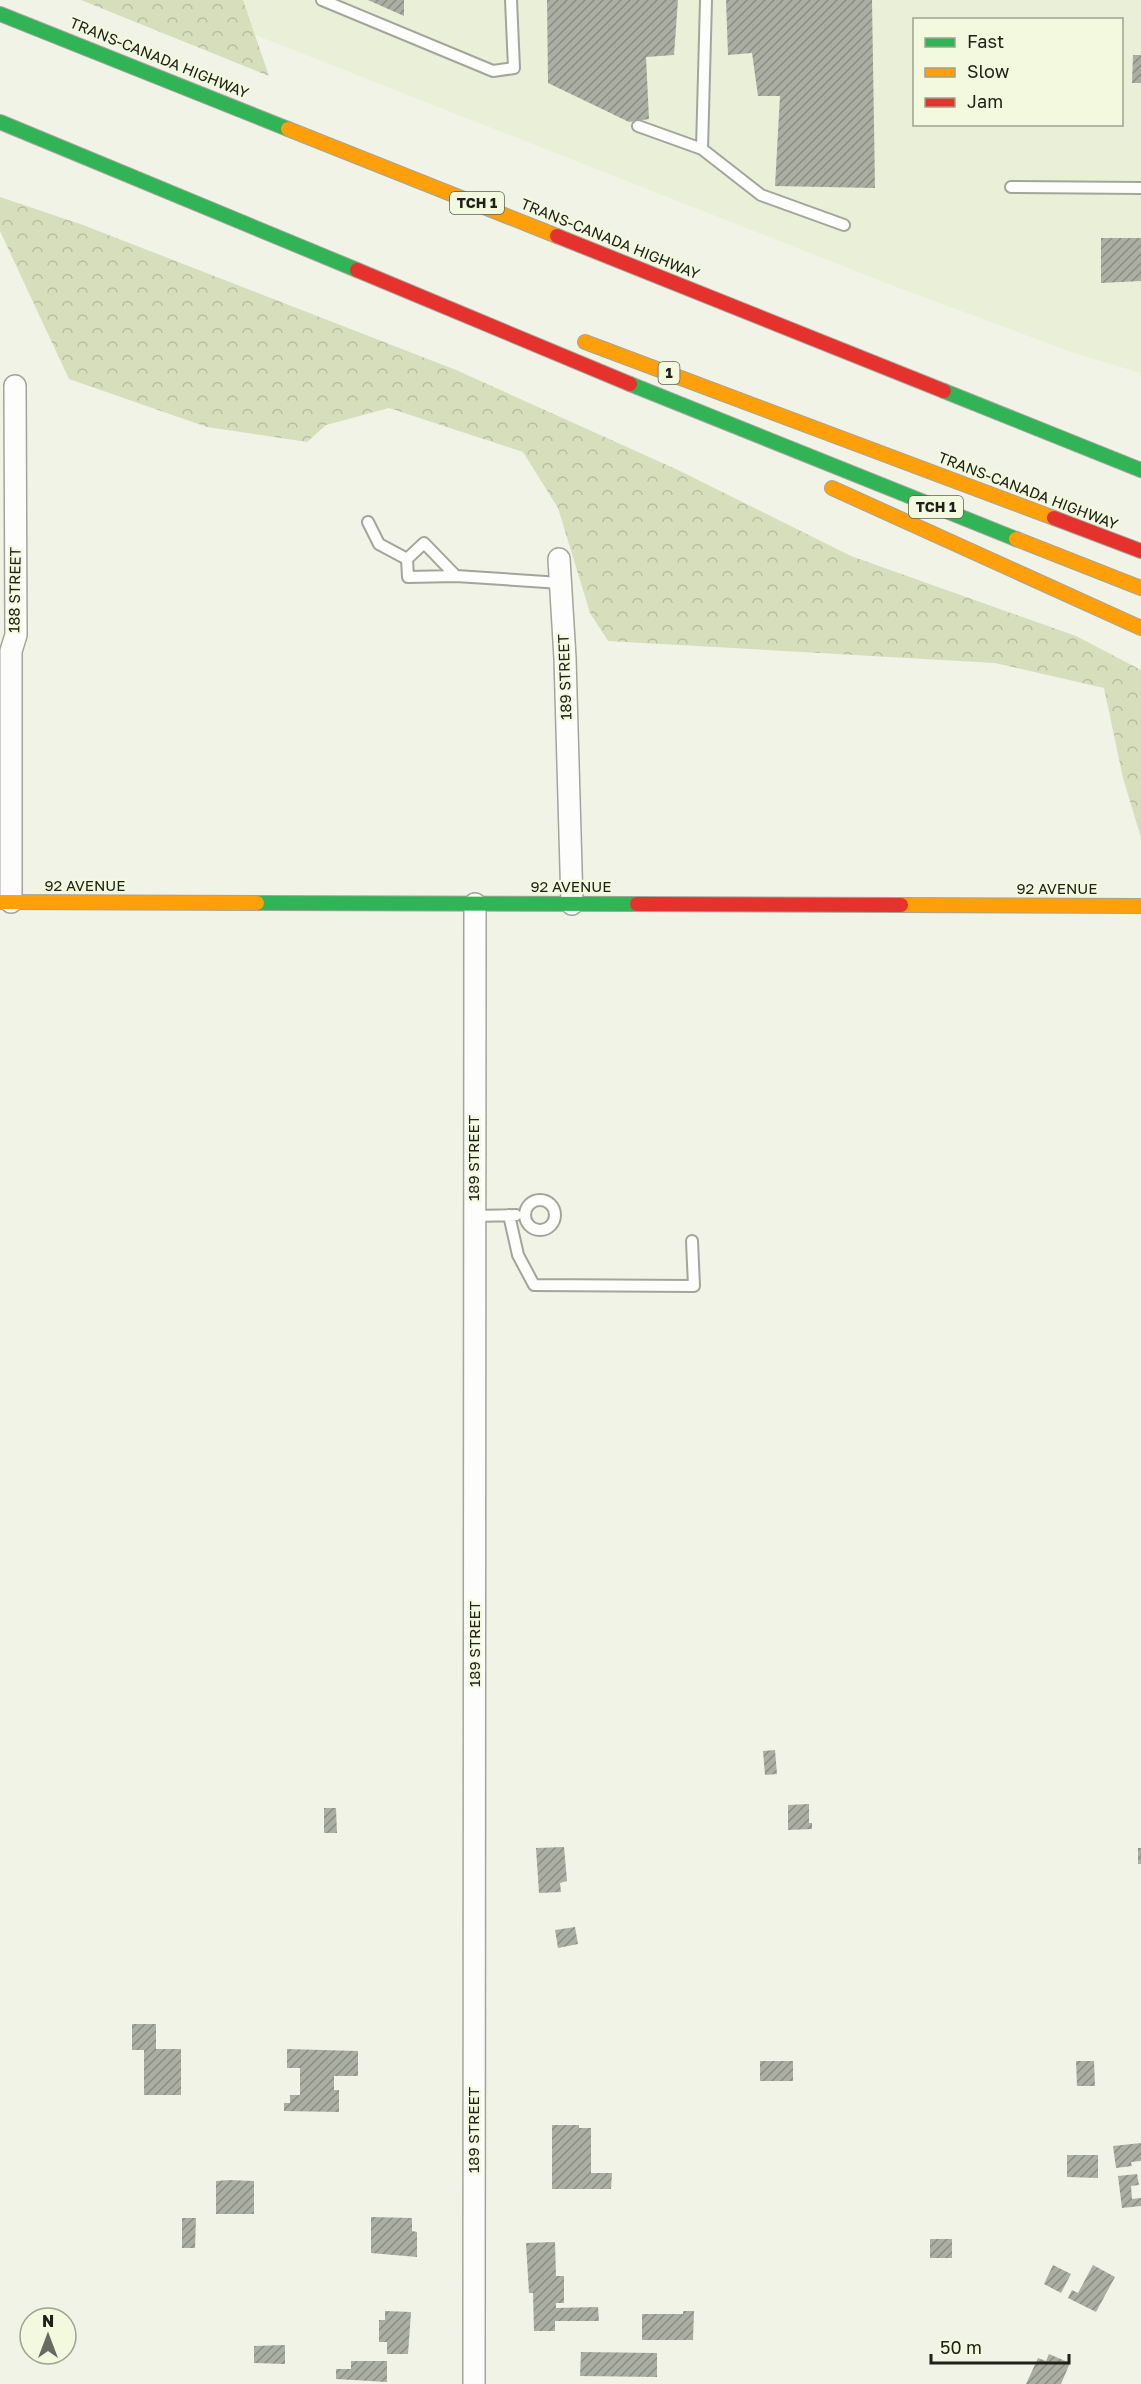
<svg xmlns="http://www.w3.org/2000/svg" width="1141" height="2384" viewBox="0 0 1141 2384" font-family="'Golos Text',sans-serif">
<defs>
<pattern id="forest-crowns" width="20" height="18" patternUnits="userSpaceOnUse" patternTransform="scale(1.5)"><rect width="20" height="18" fill="#d7debb"/><path d="M2 6a3 3 0 1 1 6 0M12 15a3 3 0 1 1 6 0" fill="none" stroke="#b8bea0"/></pattern>
<pattern id="building-hatch" width="6" height="6" patternUnits="userSpaceOnUse" patternTransform="scale(1.5)"><rect width="6" height="6" fill="#abaea2"/><path d="M-1 1l2-2M0 6l6-6M5 7l2-2" fill="none" stroke="#8b8d83"/></pattern>
</defs>
<rect width="100%" height="100%" fill="#f0f3e5"/>
<!-- built -->
<path fill="#eaf0d7" fill-rule="evenodd" d="M166,0H1141V373L1077,354L899,288ZM914,20H1122V124H914Z"/>
<!-- forest -->
<path fill="url(#forest-crowns)" d="M81,0H243L269,76Z
M0,197L83,225L456,370L678,470L851,556L1076,636L1141,670V838L1123,778L1104,688L995,663L608,641L590,613L558,508L523,452L389,408L326,425L307,442L207,427L69,379L0,231Z"/>
<!-- building -->
<path fill="url(#building-hatch)" d="M368,0H404V16Z
M547,0H678L674,55L646,57L649,119L629,122L548,83Z
M726,0H872L875,188L775,186L780,96H758L752,53L728,55Z
M1133,55H1141V83H1132Z
M1101,238H1141V281L1101,283Z
M775,1750L777,1774L765,1775L763,1751Z
M809,1804V1823H812V1829L788,1830V1805Z
M324,1808H336L337,1833H324Z
M564,1847L567,1881L560,1883L561,1892L539,1893L536,1848Z
M1138,1848H1141V1864H1138Z
M575,1927L578,1944L558,1948L555,1930Z
M132,2024H156V2049H181V2095H144V2050H132Z
M287,2049L358,2051V2076H334V2090H339V2112L284,2111V2103H290V2095H300V2068H287Z
M760,2061H793V2081H760Z
M1076,2061H1094L1095,2086H1077Z
M552,2125H579V2128H591V2173H612L611,2189H552Z
M1141,2143V2161L1131,2162L1132,2166L1116,2168L1113,2146Z
M1067,2155H1098V2178L1067,2177Z
M1137,2174L1139,2185L1131,2186L1132,2199L1141,2198V2206L1122,2208L1118,2176Z
M229,2180L254,2181V2214H216V2181Z
M371,2217L412,2218V2231L417,2232V2257L371,2253Z
M182,2218H196L195,2248H182Z
M930,2239H952V2258H930Z
M555,2242L556,2276H564V2303H556V2308L598,2307L599,2321H555V2331H534L533,2293H529L526,2243Z
M1053,2265L1071,2274L1061,2293L1044,2284Z
M1093,2265L1115,2277L1096,2312L1068,2298L1072,2290L1078,2293Z
M385,2311L411,2312L408,2354H387V2342H379V2320H385Z
M683,2311H694L693,2340H642V2314H683Z
M285,2345V2364L254,2363V2346Z
M581,2352L657,2353V2377L580,2376Z
M1049,2354L1070,2363L1061,2384H1026L1038,2358L1046,2361Z
M351,2361H387V2382L336,2379V2369H351Z"/>
<g fill="none" stroke-linecap="round" stroke-linejoin="round">
<!-- lane casing -->
<g stroke="#a3a59b" stroke-width="14">
<path id="lane" d="M322,0L493,71L514,68L511,0
M706,0L702,149L761,195L844,225
M638,126L702,149
M1011,187L1141,188
M368,522L379,544L407,559
M456,576L408,577L407,559L424,543L456,576L561,583
M525 1215a15 15 0 1 1 30 0a15 15 0 1 1-30 0Z
M509,1215L518,1255L534,1285L694,1286L692,1241
M474,1216L516,1215"/>
</g>
<!-- street casing -->
<g stroke="#a3a59b" stroke-width="24">
<path id="street" d="M559,559L565,658L572,904
M11,902V651L16,635L15,386
M474,2384L475,904"/>
</g>
<!-- fast casing -->
<g stroke="#a3a59b" stroke-width="16">
<path id="fast" d="M0,14L288,129
M0,122L357,270
M630,384L1016,539
M944,391L1141,470
M257,903L637,904"/>
</g>
<!-- slow casing -->
<g stroke="#a3a59b" stroke-width="16">
<path id="slow" d="M288,129L557,236
M585,342L1054,518
M832,488L1141,628
M1016,539L1141,588
M0,902L257,903
M901,905L1141,906"/>
</g>
<!-- jam casing -->
<g stroke="#a3a59b" stroke-width="16">
<path id="jam" d="M557,236L944,391
M357,270L630,384
M1054,518L1141,551
M637,904L901,905"/>
</g>
<!-- lane -->
<use href="#lane" stroke="#fdfdfb" stroke-width="10"/>
<!-- street -->
<use href="#street" stroke="#fdfdfb" stroke-width="21"/>
<!-- fast -->
<use href="#fast" stroke="#30b455" stroke-width="14"/>
<!-- slow -->
<use href="#slow" stroke="#ff9f0a" stroke-width="14"/>
<!-- jam -->
<use href="#jam" stroke="#e5322d" stroke-width="14"/>
</g>
<g text-anchor="middle" stroke-width="4.5" stroke-linejoin="round" paint-order="stroke">
<!-- shield labels -->
<g fill="#f3f9df" stroke="#5f6254" stroke-width="1.5">
<rect x="450" y="192" width="54" height="22" rx="4.5"/>
<rect x="658.5" y="362" width="21" height="22" rx="4.5"/>
<rect x="909" y="496" width="54" height="22" rx="4.5"/>
</g>
<g font-size="14" font-weight="bold" fill="#202118">
<text x="477" y="208">TCH 1</text>
<text x="669" y="378">1</text>
<text x="936" y="512">TCH 1</text>
</g>
<!-- street labels -->
<g font-size="15" fill="#202118" stroke="#f3f9df">
<text transform="translate(159 58) rotate(22)" y="5">TRANS-CANADA HIGHWAY</text>
<text transform="translate(610 239) rotate(22)" y="5">TRANS-CANADA HIGHWAY</text>
<text transform="translate(1028 491) rotate(21)" y="5">TRANS-CANADA HIGHWAY</text>
<text transform="translate(15 590) rotate(-89)" y="5">188 STREET</text>
<text transform="translate(565 677) rotate(-92)" y="5">189 STREET</text>
<text x="85" y="891">92 AVENUE</text>
<text x="571" y="892">92 AVENUE</text>
<text x="1057" y="894">92 AVENUE</text>
<text transform="translate(474 1158) rotate(-90)" y="5">189 STREET</text>
<text transform="translate(475 1644) rotate(-90)" y="5">189 STREET</text>
<text transform="translate(474 2130) rotate(-90)" y="5">189 STREET</text>
</g>
</g>
<!-- legend -->
<rect x="913" y="18" width="210" height="108" fill="#f3f9df" stroke="#9fa38f" stroke-width="1.5"/>
<rect x="925" y="38" width="30" height="9" fill="#30b455" stroke="#9fa38f" stroke-width="1.5"/>
<text x="967" y="48" font-size="18" fill="#202118">Fast</text>
<rect x="925" y="68" width="30" height="9" fill="#ff9f0a" stroke="#9fa38f" stroke-width="1.5"/>
<text x="967" y="78" font-size="18" fill="#202118">Slow</text>
<rect x="925" y="98" width="30" height="9" fill="#e5322d" stroke="#9fa38f" stroke-width="1.5"/>
<text x="967" y="108" font-size="18" fill="#202118">Jam</text>
<!-- north arrow -->
<g transform="translate(48 2336)"><circle r="28" fill="#f3f9df" stroke="#9fa38f" stroke-width="1.5"/>
<path d="M0-4.5L10 22L0 15L-10 22Z" fill="#696a60"/>
<text y="-9" font-size="16" font-weight="bold" text-anchor="middle" fill="#202118">N</text>
</g>
<!-- scale -->
<path d="M931 2354v9h138v-9" fill="none" stroke="#202118" stroke-width="3"/>
<text x="940" y="2354" font-size="18" fill="#202118" stroke="#f3f9df" stroke-width="4.5" paint-order="stroke">50 m</text>
</svg>
